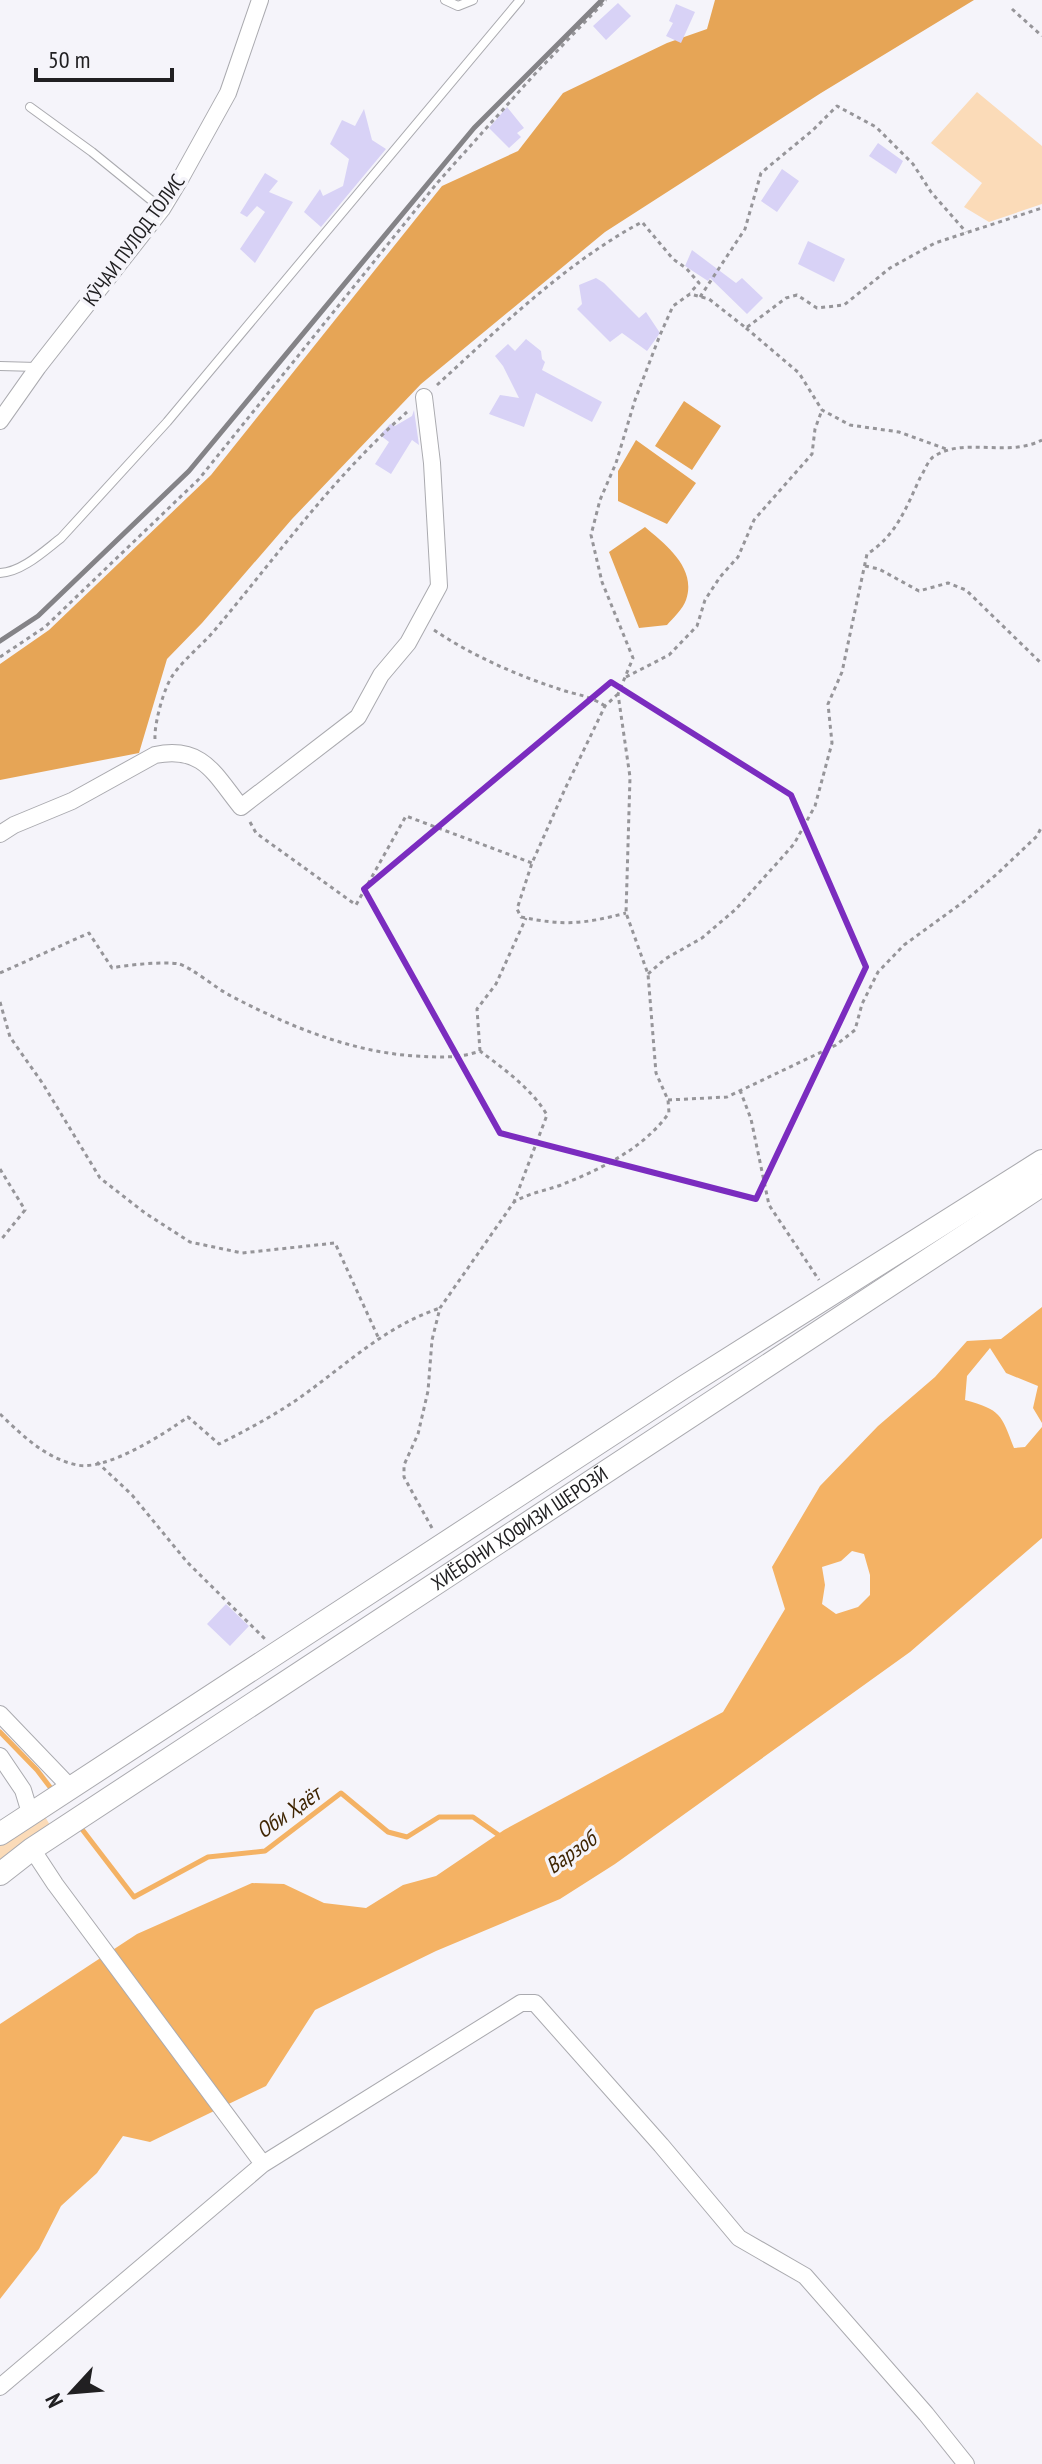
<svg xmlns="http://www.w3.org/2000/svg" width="1042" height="2464" viewBox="0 0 1042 2464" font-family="'PT Sans Narrow',sans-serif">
<rect width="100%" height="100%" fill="#f5f4fa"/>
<!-- green -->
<path fill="#fbdbb8" d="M977,92L1042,146V204L989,222L964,207L982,183L931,143Z
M43,1813L55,1834L0,1871V1841Z"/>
<!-- forest -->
<path fill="#e6a556" d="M715,0H974L821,93L605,232L421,384L292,519L202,623L167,659L139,753L0,780V664L49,630L211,475L442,186L518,151L563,93L667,43L707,29Z
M684,401L721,426L692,470L655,446Z
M636,440L696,483L667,524L618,501V471Z
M645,527C666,545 697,568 686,600C683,609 673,618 667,625L639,628L609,552Z"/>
<!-- water -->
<path fill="#f4b264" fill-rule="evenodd" d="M1042,1307V1423L1033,1408L1038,1386L1006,1373L990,1348L967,1376L965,1400C1001,1410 1001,1414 1014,1448L1025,1447L1042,1427V1538L910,1652L615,1864L560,1899L436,1951L315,2010L266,2086L150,2142L123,2136L97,2173L61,2206L39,2249L0,2299V2024L137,1934L252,1883L284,1884L324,1903L366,1908L403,1885L436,1876L504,1830L723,1712L785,1609L772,1567L820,1486L878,1426L935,1377L967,1341L1001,1339ZM852,1551L864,1554L870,1575V1595L858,1607L836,1614L822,1604L825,1585L822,1567L841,1561Z"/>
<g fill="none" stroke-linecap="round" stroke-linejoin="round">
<!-- stream -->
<path stroke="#f4b264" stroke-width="5" d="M0,1732L37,1770L53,1791
M78,1824L134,1897L208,1857L265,1851L341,1793L388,1832L407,1837L439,1817H473L500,1836"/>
</g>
<!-- building -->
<path fill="#d8d2f6" d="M618,3L631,16L606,40L593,26Z
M676,4L695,12L681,43L666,36L673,23L669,21Z
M507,107L524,128L517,133L521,137L509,148L489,128Z
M364,109L372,140L386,149L321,227L304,212L320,189L323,196L343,186L349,159L330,144L342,120L355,126Z
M878,143L903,161L896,174L869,156Z
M782,169L799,181L777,212L761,201Z
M265,173L278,181L269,192L293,202L255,263L240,249L265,212L257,206L247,217L240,213Z
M808,241L845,259L834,282L798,264Z
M692,250L736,283L742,278L763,298L747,314L710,278L708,281L685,266Z
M596,278L604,283L639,318L646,312L660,333L647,351L622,333L610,342L577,309L582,304L579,285Z
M526,339L541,351L542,359L545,362L542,370L602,402L592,422L536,393L524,427L489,414L500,395L519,398L503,366L495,356L508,344L515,351Z
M414,410L419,445L412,440L391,474L375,464L389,442L380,435L390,424L395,426L412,416Z
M226,1604L249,1626L230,1646L207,1624Z"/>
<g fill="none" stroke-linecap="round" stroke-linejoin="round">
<!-- lane casing -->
<g stroke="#aaaaaf" stroke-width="10">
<path id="lane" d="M445,0L458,6L473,0
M30,107L92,152L162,209
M0,366L37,367
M0,573C22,572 44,551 61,538L167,422L520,0"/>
</g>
<!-- street casing -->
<g stroke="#aaaaaf" stroke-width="18">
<path id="street" d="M0,421L38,367L162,209L182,176L228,93L260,0
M0,834L14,825L72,801L155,755C203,745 215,775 241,807L358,717L381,675L408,643L439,586L432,463L424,397
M0,1714L70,1787
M0,1756L23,1790L30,1813
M32,1849L55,1884L263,2164
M0,2387L263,2164L521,2003H535L661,2145L739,2238L805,2276L926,2414L966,2464"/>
</g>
<!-- secondary casing -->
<g stroke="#aaaaaf" stroke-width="24">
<g id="secondary">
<path d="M0,1834L684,1387L1042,1161"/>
<path id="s1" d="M0,1874L32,1849L1042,1185"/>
</g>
</g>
<!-- path -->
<path stroke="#969599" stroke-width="3" stroke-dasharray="4 4" stroke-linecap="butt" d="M1012,9L1042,36
M700,297L745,229L761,173L813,130L837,106L876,127L913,164L931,192L966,232
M746,328L799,373L822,410L850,425L899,432L949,450
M437,385C498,329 568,261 642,222L673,259L686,268L699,283L690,293
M865,566L879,569L919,591L948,583L966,590L1042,664
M434,630C471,655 516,675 559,689C579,696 586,694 605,706
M0,657L45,627L199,479L438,182L533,76L606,0
M626,677L669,655L697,626L705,600L720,577L738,557L754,520L812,454L815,429L822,410
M618,694L605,706L565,789L532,863L517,909L521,917C564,926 584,924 626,913
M155,739C154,724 164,687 173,675C184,659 201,646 214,631C277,556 334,476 407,412
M250,822L256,833L356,905L406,816L532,863
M0,973L89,933L112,968C125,965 167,961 179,964C191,967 217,989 231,996C289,1026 348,1051 414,1056C438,1057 457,1059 480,1051C504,1069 532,1089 547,1115L514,1202
M648,974L665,959L702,938L736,909L794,844L815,806L832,743L828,704L842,672L867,554C896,536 906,508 920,478C924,472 927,462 933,457C964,436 1007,458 1042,440
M0,1002L10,1037L43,1084L100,1178L145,1213L190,1242L242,1253L335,1243L379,1339
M480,1051L477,1009L496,984L526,918
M740,1090L751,1119L769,1205L819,1280
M668,1100L727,1097L836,1045L855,1030L862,1004L878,972L904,945L966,900L997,874L1037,836L1042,826
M0,1169L25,1210L0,1241
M0,1414C23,1436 45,1458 77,1465C107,1471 164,1434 188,1417L219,1444C245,1431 271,1417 295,1401C343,1368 383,1327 440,1308
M97,1462L132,1495L187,1562L265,1639
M432,1528L404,1477V1465L418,1434L428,1391L432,1340L440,1308L514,1202C529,1193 544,1191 561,1185C601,1169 643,1149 669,1113L668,1100L656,1073L648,974L626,913L630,777L618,694L633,658L602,582L591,535L600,500L616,463L635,400L660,335L673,306L690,294L709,299L746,328L786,298L797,295L817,308L844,305L890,268L935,243L1042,208"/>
<!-- lane -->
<use href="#lane" stroke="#fff" stroke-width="8"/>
<!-- street -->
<use href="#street" stroke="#fff" stroke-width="16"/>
<!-- secondary -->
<use href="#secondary" stroke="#fff" stroke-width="22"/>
<!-- rail -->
<path stroke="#848387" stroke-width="5" d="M0,641L38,616L189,471L474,128L602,0"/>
</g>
<!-- marked area -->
<path fill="none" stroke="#7b2cbf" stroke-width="6" stroke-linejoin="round" d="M611,682L791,795L866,967L756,1199L500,1133L364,889Z"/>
<g text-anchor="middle" stroke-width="7" stroke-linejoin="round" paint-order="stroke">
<!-- street labels -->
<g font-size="20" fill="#212022" stroke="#f5f4fa">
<text transform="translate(134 240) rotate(-54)" y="7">КӮЧАИ ПУЛОД ТОЛИС</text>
<text dy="7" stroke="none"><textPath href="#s1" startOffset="624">ХИЁБОНИ ҲОФИЗИ ШЕРОЗӢ</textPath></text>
</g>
<!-- water labels -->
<g font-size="22" font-style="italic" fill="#3f2502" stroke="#f5f4fa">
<text transform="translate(288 1812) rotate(-35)" y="8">Оби Ҳаёт</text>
<text transform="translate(571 1852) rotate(-35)" y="8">Варзоб</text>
</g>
</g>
<!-- north arrow -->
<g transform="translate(72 2392) rotate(244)" stroke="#f5f4fa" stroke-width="6" paint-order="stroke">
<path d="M0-6L14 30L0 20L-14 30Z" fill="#212022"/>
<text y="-12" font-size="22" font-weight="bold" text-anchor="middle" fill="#212022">N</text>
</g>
<!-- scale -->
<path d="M36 68v12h136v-12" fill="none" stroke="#212022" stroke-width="4"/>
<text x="48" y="68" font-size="24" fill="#212022" stroke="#f5f4fa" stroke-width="6" paint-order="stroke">50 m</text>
</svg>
